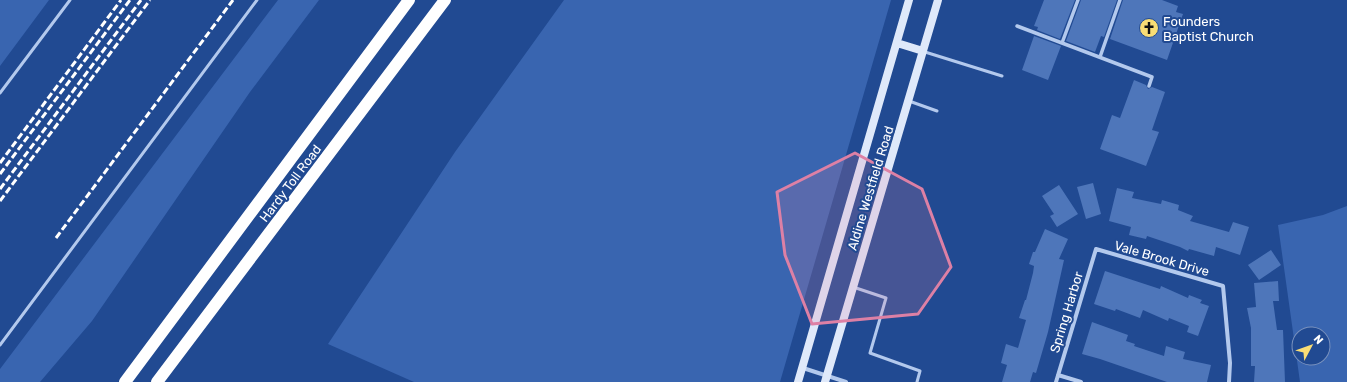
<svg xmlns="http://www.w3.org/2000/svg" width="1347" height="382" viewBox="0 0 1347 382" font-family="Rubik,sans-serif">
<rect width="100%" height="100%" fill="#214a92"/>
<!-- green -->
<path fill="#3965b0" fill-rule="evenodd" d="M0,0H49L0,66Z
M278,0H319L250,92L92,321L40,382H0V369Z
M564,0H891L780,382H414L328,344L455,152Z
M1347,206V382H1300L1278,225L1323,215ZM1299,334H1323V358H1299Z"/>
<!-- building -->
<path fill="#4e76ba" d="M1044,0H1075L1060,39L1037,30L1038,27L1034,26Z
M1081,0H1117L1104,37L1101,36L1095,52L1066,41Z
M1123,0H1162L1178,6L1176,12L1183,14L1167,60L1110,39Z
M1034,36L1061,46L1048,80L1022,70Z
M1134,80L1146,85L1148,89L1152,87L1165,92L1152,130L1159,132L1146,166L1100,149L1112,115L1120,118Z
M1093,183L1101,214L1086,219L1077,187Z
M1059,185L1078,214L1057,227L1050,216L1054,214L1042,196Z
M1117,188L1134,192L1132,198L1161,204L1162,200L1179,205L1178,210L1193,216L1190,221L1229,232L1233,222L1249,227L1240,255L1216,247L1214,256L1189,249L1188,251L1180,247L1147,236L1146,239L1129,235L1131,227L1109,221Z
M1045,229L1068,239L1059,259L1064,260L1048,332L1036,373L1033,372L1030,382H1002L1007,365L1001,363L1006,344L1018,348L1026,320L1019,318L1025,300H1026L1033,273L1034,266L1029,264L1033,252H1035Z
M1271,250L1281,265L1259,280L1248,265Z
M1105,271L1160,289L1161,286L1188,298L1189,295L1202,300L1200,303L1209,306L1198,336L1187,332L1189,326L1169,318L1168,321L1143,310L1140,318L1116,309L1115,311L1094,304Z
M1278,281L1279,301H1273L1277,330H1283L1285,382H1254L1255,366H1251V328L1247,308L1256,307L1254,283Z
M1092,322L1128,335L1126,341L1135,344L1134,346L1164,356L1166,346L1185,352L1183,359L1211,365L1207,382H1167L1100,359L1082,354Z"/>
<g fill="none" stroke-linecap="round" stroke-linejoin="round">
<!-- service -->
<path stroke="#b3c9ed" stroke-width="3" d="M925,52L1002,76
M0,93L70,0
M909,101L937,111
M853,287L886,298L870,353L920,371L917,382
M0,345L257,0"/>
<!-- pedestrian -->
<path stroke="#b3c9ed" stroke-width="3.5" d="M1017,26L1152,77L1149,86
M1062,43L1078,0
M1100,57L1120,0"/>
<!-- minor -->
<path stroke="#b3c9ed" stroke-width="4" d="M803,368L846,382
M1058,375L1081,382
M1056,382L1096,249L1223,286L1230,363L1229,382"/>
<!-- secondary -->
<path stroke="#dfe9fa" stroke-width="8" d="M897,43L923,51
M798,382L909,0
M825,382L938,0"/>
<!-- motorway -->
<path stroke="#fff" stroke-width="12" d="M125,382L409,0
M157,382L445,0"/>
<!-- rail -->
<path stroke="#fff" stroke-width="3" stroke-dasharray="7 3" stroke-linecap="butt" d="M0,163L121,0
M0,174L130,0
M0,189L141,0
M0,201L150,0
M56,238L233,0"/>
</g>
<!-- marked area -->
<path fill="#dd80a5" fill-opacity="0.2" stroke="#dd80a5" stroke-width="3" stroke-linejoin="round" d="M855,153L922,189L951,267L918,314L812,324L785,255L777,192Z"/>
<!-- icons -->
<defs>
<g id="church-disc" transform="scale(1)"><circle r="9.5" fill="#f9dd75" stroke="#214a92"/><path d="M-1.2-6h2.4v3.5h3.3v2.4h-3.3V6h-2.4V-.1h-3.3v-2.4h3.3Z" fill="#111"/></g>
</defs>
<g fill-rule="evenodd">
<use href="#church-disc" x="1149" y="28"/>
</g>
<g text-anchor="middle" stroke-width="4" stroke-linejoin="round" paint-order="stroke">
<!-- poi labels -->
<g font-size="13" fill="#fff" stroke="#214a92" text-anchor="start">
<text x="1163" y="26">Founders<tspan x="1163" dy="15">Baptist Church</tspan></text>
</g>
<!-- street labels -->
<g font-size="13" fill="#fff" stroke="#214a92">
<text transform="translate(290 183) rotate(-53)" y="5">Hardy Toll Road</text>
<text transform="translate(870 188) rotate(-73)" y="5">Aldine Westfield Road</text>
<text transform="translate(1162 258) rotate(16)" y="5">Vale Brook Drive</text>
<text transform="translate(1066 312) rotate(-73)" y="5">Spring Harbor</text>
</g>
</g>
<!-- north arrow -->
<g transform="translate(1311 346) rotate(49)"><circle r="19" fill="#214a92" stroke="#7a92be"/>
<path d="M0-3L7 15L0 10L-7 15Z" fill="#f9dd75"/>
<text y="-6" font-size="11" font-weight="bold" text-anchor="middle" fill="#ffffff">N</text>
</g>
</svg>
